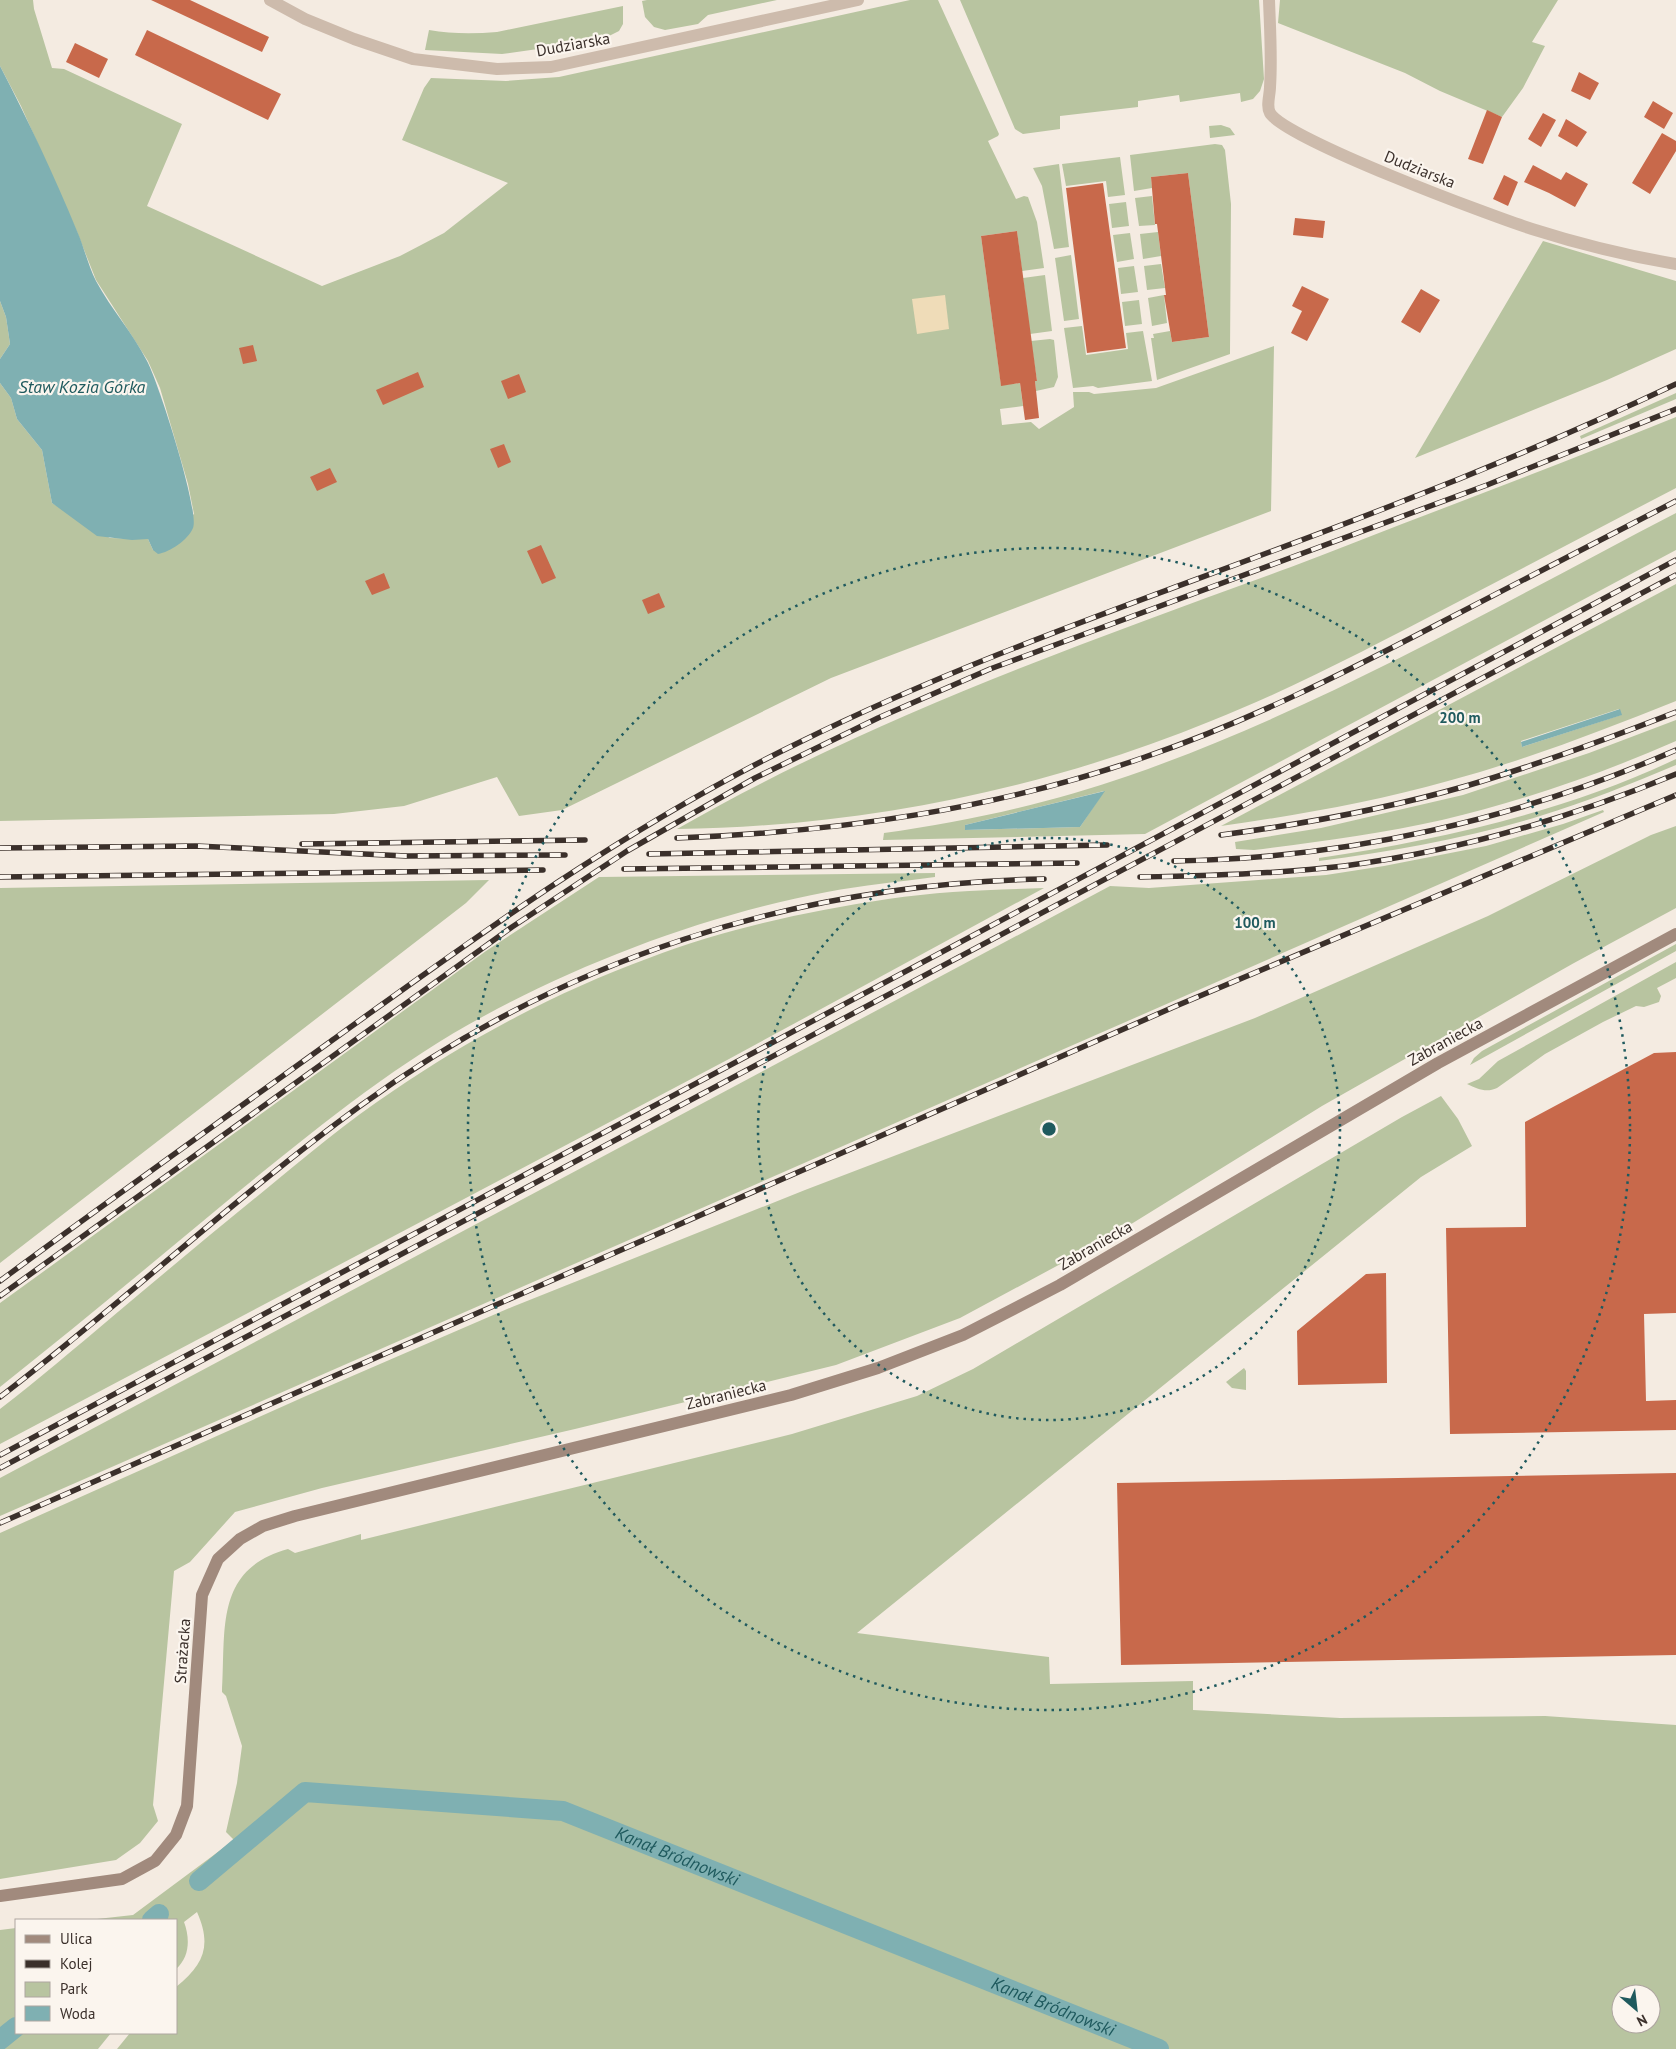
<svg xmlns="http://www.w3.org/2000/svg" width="1676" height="2049" viewBox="0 0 1676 2049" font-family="'PT Sans',sans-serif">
<rect width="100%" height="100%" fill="#f4ebe1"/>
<!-- green -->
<path fill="#b8c4a0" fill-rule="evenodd" d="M0,0H33L34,9L52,68L64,69L182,124L147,206L322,286L400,256L444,233L508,183L402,140L424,88L431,78L506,81L559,77L910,0H938L999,134L998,136L988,141L1016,199L1024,196L1028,197L1037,222L1044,268L1022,271L1017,231L981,236L1001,385L1020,383L1023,406L1000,409L1002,425L1031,422L1039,429L1074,407L1073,392H1089L1094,394L1156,388L1274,346L1271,511L831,678L562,810L519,816L497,777L404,806L334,814L0,821V383L11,398L17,419L42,450L52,503L110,538L148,539L153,550L194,514L188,484L160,388L148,361L96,280L77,232L21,106L0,66Z
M647,0H777L708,15L698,24L665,30L654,27L645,17L642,1Z
M960,0H1259L1264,79L1260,91L1253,99L1241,102L1240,93L1180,102L1179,95L1138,101V107L1060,116V129L1023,134L1015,129Z
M1280,0H1558L1532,42L1545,46L1523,88L1502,117L1440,91L1405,73L1278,23Z
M623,6V24L619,31L609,36L566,45L502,54L425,50L429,30C451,34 474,34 497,32Z
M1221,125L1230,128L1235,135L1210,138L1209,126Z
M1215,144L1222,145L1225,150L1231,204L1230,354L1157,380L1151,338H1154L1153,334L1170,331L1172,342L1209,337L1188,173L1151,177L1152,188L1134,191L1130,155Z
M1120,157L1125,195L1108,197L1106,181L1066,186L1062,164Z
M1059,164L1069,247L1054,249L1042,186L1033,168Z
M1152,196L1155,225L1139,226L1135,198Z
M1126,202L1129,226L1112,228L1109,204Z
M1158,232L1161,256L1143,259L1140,234Z
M1130,233L1134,259L1117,262L1113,235Z
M1543,241L1676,281V349L1607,380L1415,458Z
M1071,255L1079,319L1064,321L1055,258Z
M1161,264L1165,288L1147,290L1144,266Z
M1134,266L1138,292L1121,294L1118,268Z
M1045,275L1052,331L1030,334L1023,278Z
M1164,295L1167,323L1152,326L1148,298Z
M1139,300L1142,324L1125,326L1122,302Z
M0,301L6,317L10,344L0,359Z
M1082,326L1086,355L1128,349L1126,333L1143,331L1152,381L1098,388L1093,386L1073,388L1064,328Z
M1050,339L1054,340L1058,377L1054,387L1036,391L1035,381H1037L1031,341Z
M1676,393V399L1581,439L1580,436Z
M1676,417V488C1601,527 1527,566 1452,605C1373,646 1294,688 1211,721C1043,790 858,827 677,829C870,718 1083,643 1291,567C1329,553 1365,538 1402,524C1494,489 1585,454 1676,417Z
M1676,513V550L1145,834L883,840L884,833C964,822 1051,803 1128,776C1318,710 1497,606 1676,513ZM1104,791L1080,827L965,830V825Z
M1676,584V701C1601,731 1526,760 1448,781C1373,802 1298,815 1221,826ZM1619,709L1621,715L1522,747L1521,741Z
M1676,720V741C1601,774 1522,801 1442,820C1380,834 1317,842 1254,850L1236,849L1235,842L1321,828L1463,795L1589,753Z
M1676,759V765C1631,784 1586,802 1540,816C1468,838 1394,851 1319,861V858C1440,840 1564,812 1676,759Z
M1603,810L1604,812L0,1516V1478L1110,886L1149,888L1272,879L1326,875L1384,866L1486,846L1563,824Z
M1676,826V908L1574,963L1322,1106L1107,1239L960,1318L836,1365L575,1429L322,1488L235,1512L190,1562L174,1571L153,1805L158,1821L140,1843L116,1860L0,1879V1533L306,1396L512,1307L805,1190L1255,1018L1488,916L1651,835Z
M935,873V877C899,882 863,885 827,892C710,914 589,959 484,1016C393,1065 312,1132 232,1197C155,1261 78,1325 0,1387V1303L486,951L599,877Z
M489,880L466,903L0,1263V888Z
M1044,888L729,1059L0,1444V1409C38,1380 75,1348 112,1317C162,1275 213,1232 265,1190C306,1156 348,1121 393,1091C472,1037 559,991 649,958C725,929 807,911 888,899C940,891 992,890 1044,888Z
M1676,944V951L1470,1065L1474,1058L1482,1051Z
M1676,962V978L1657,988L1661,996L1659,1002L1644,1007L1636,1006L1603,1022L1545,1054L1497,1088C1486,1093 1478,1089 1467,1084L1479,1079L1498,1061Z
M1441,1096L1458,1119L1472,1146L1421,1177L857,1633L1049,1657L1050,1684L1193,1681V1710L1340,1718L1545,1716L1676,1725V2049H117L130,2033H176V1987C204,1964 212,1946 197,1912L184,1922C190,1938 190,1957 176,1969V1920H88L133,1915L234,1840L226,1832L237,1783L242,1746L226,1696L222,1692C226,1630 214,1569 288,1549L295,1553L361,1534V1540L792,1434L917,1396L973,1369L1402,1117ZM1621,1994H1651V2024H1621Z
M1244,1368L1246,1371V1390L1232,1388L1226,1382Z
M16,1928V2033H111L98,2049H0V1930Z"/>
<!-- sand -->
<path fill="#efdcb8" d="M945,295L949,329L917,334L912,299Z"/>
<!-- water -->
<path fill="#7fb0b2" d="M0,66C28,120 54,175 77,231C84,247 88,265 96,281C111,309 133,333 147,361C158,381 200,511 193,528C188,540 170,552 158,554L153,550L148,539L132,540L97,536L52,503L42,450L17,419L11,398L0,383V359L10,344L6,317L0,301Z
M1620,709L1622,715L1522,747L1521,742Z
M1105,791L1080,827L965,830V825Z"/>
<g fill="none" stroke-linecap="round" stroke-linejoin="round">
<!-- canal -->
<g stroke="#7fb0b2" stroke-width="20">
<path id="s1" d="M199,1881L305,1792L563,1811L1159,2049"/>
<path d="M152,1920L159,1914"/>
<path d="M0,2040L16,2027"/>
</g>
</g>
<!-- building -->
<path fill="#c8694b" d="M151,0H190L269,37L262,52Z
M147,30L281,94L268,120L135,55Z
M75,43L108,59L99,78L66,62Z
M1579,72L1599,83L1590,100L1571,91Z
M1653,101L1673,113L1664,129L1644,117Z
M1487,110L1502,117L1483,164L1468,159Z
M1543,113L1556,120L1541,147L1528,139Z
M1566,119L1587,132L1577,147L1558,136Z
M1662,133L1676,141V151L1650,194L1632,183Z
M1533,165L1561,180L1566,172L1588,184L1575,207L1549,193L1524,182Z
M1188,173L1209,337L1172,342L1164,295H1166L1157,224H1155L1151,177Z
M1504,175L1518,182L1508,206L1493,199Z
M1103,183L1126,348L1087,353L1066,188Z
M1295,218L1325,221L1323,238L1293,235Z
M1017,231L1037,381H1035L1039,418L1025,420L1020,383L1001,386L981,236Z
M1302,286L1329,299L1307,341L1291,333L1302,311L1292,306Z
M1421,289L1440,300L1420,333L1401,322Z
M253,345L257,361L243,364L239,348Z
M418,372L424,387L383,405L376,390Z
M519,374L526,392L508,399L501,381Z
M504,444L511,462L498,468L490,449Z
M330,468L337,482L317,491L310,477Z
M541,545L556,578L542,584L527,551Z
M384,573L390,588L372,595L365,581Z
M659,593L665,607L648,614L642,600Z
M1676,1052V1313L1644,1314L1646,1401L1676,1400V1430L1450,1434L1446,1228L1526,1227L1525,1122L1654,1053Z
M1386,1273L1387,1383L1298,1385L1297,1331L1366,1274Z
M1676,1473V1655L1121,1665L1117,1483Z"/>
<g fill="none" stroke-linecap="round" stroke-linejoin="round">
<!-- street -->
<path stroke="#cdbbac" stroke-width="12" d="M270,0L305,19L354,39L413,59L497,69L551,67L858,0
M1269,0C1270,29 1272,58 1270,87C1270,95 1266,106 1270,113C1285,139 1494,217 1532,229C1579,244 1628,256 1676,264"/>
<!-- secondary -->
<path stroke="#a18a7d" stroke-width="12" d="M0,1896L122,1879L155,1861L176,1835L187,1806L202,1595L218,1559L240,1539L263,1526L295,1516L791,1395L878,1368L963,1335L1060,1285L1438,1063L1676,934"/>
<!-- rail casing -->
<g stroke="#3b302b" stroke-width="5.5">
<path id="rail" d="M1221,835C1304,824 1386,809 1466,786C1537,765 1607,739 1676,712
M677,838C837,832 994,810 1145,757C1247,722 1342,674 1438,624C1517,583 1597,542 1676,501
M302,844L585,840
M0,848L196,846L406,856L565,855
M649,854L1107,845
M1174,861C1346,859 1519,819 1676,750
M624,869L1077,863
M0,877L543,870
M1140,877C1208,876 1277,874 1344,866C1459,851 1570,818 1676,774
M0,1281C108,1201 218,1123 327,1044C478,935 628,826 796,744C989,648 1193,584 1393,505C1489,468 1583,428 1676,384
M0,1296L512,927L627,851L755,778L878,718L990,669L1487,485L1676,409
M0,1397C123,1303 235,1197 360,1106C562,959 794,884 1044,879
M0,1455L1676,560
M0,1468L1676,575
M0,1523L1176,1006L1676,795"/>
</g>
<!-- rail -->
<use href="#rail" stroke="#fbf5ee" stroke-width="4" stroke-dasharray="11" stroke-linecap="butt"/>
</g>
<!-- distance rings -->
<g fill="none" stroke="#1f5a5e" stroke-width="2.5" stroke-dasharray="2.5 5">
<circle cx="1049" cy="1129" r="291"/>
<circle cx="1049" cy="1129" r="581"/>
</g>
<g text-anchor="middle" stroke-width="4.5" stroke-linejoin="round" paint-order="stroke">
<!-- street labels -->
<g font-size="16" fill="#3b302b" stroke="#fbf5ee">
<text transform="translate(573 44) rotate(-10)" y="6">Dudziarska</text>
<text transform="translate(1420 169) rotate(22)" y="6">Dudziarska</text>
<text transform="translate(1445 1041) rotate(-29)" y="6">Zabraniecka</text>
<text transform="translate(1095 1245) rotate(-30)" y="6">Zabraniecka</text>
<text transform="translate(726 1394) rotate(-14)" y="6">Zabraniecka</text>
<text transform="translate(182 1651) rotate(-86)" y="6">Strażacka</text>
</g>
<!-- water labels -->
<g font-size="18" font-style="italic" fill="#1f5a5e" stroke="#fbf5ee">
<text x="82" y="393">Staw Kozia Górka</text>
<text dy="6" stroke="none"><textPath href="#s1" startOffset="520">Kanał Bródnowski</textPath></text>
<text dy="6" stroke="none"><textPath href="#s1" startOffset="925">Kanał Bródnowski</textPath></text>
</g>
</g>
<circle cx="1049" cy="1129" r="8" fill="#1f5a5e" stroke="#fbf5ee" stroke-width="2.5"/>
<g font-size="15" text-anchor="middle" font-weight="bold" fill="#1f5a5e" stroke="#fbf5ee" stroke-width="4.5" stroke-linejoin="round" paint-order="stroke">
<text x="1460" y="723">200 m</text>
<text x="1255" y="928">100 m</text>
</g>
<!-- legend -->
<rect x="15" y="1919" width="162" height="115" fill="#fbf5ee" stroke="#aea6a0"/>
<rect x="25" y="1935" width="25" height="8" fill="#a18a7d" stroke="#aea6a0"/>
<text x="60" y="1944" font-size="15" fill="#3b302b">Ulica</text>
<rect x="25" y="1960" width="25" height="8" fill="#3b302b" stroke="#aea6a0"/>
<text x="60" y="1969" font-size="15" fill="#3b302b">Kolej</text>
<rect x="25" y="1982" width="25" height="15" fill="#b8c4a0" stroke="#aea6a0"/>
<text x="60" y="1994" font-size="15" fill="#3b302b">Park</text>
<rect x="25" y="2006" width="25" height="15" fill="#7fb0b2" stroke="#aea6a0"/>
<text x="60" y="2019" font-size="15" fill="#3b302b">Woda</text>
<!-- north arrow -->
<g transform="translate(1636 2009) rotate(152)"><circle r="24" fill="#fbf5ee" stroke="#aea6a0"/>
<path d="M0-4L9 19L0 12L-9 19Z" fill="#1f5a5e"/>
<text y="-8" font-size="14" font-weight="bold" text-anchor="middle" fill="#3b302b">N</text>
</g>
</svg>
